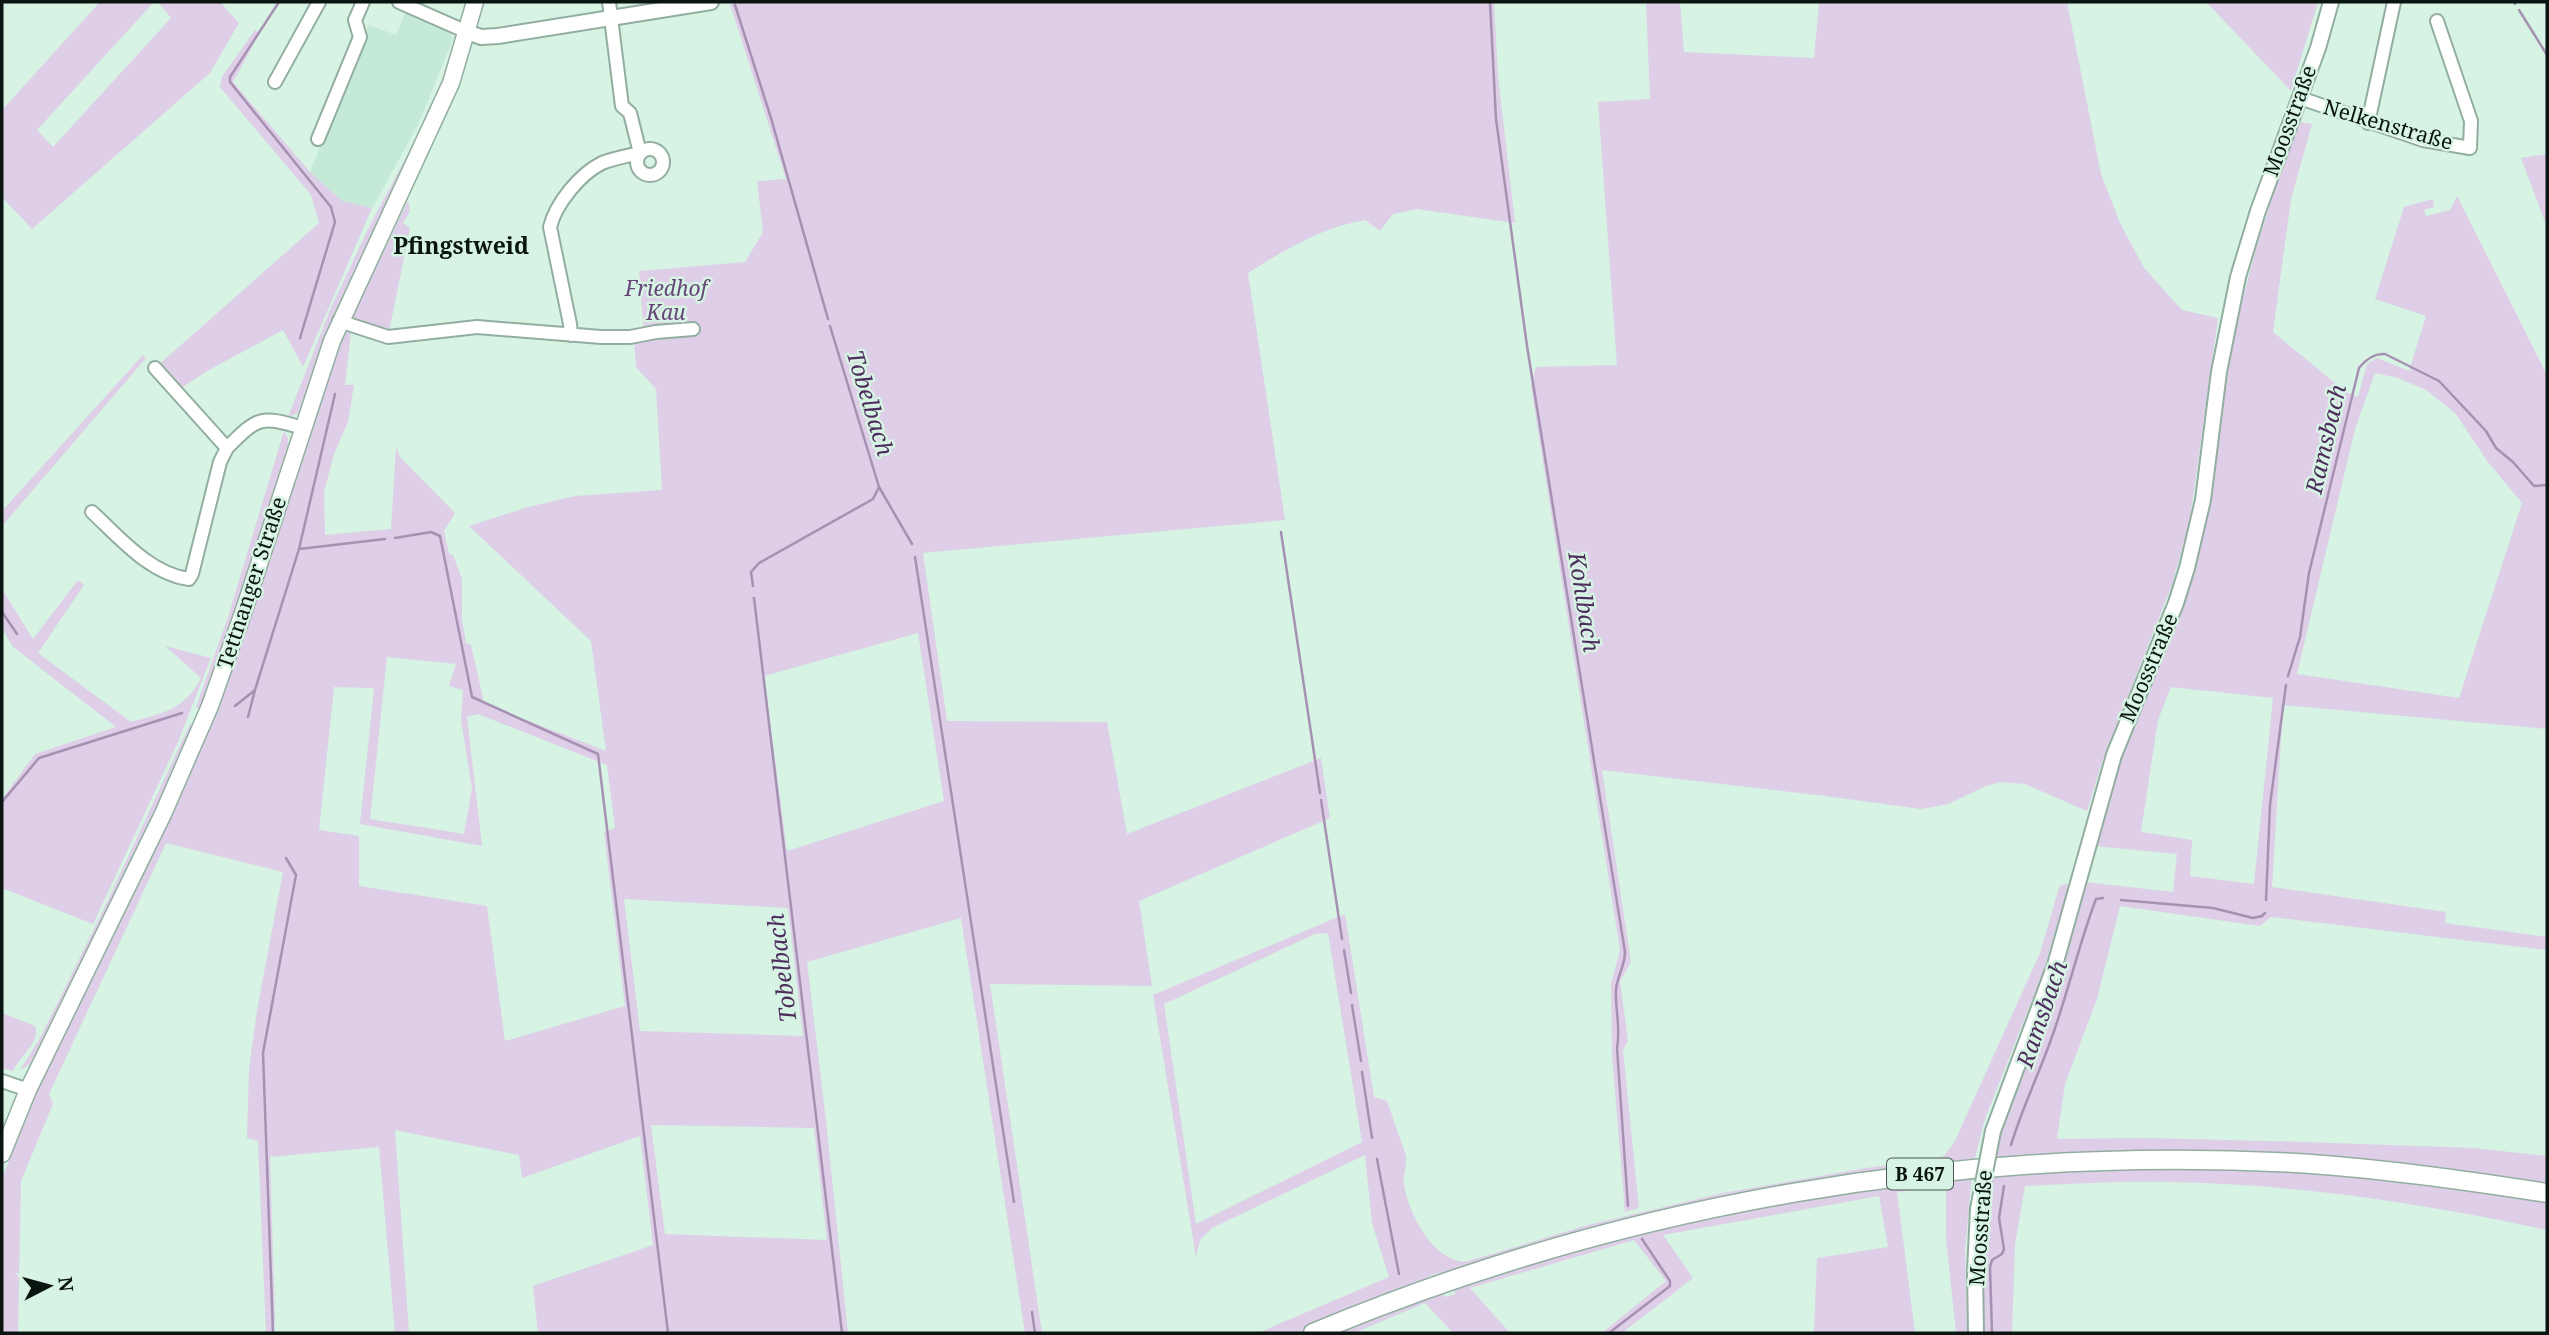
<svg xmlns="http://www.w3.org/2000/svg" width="2549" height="1335" viewBox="0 0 2549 1335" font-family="'Noto Serif',serif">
<rect width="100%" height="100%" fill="#d6f3e4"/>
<!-- built -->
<path fill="#c4e9d7" d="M407,9L448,27L453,39L419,123L372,208L342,201L310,172L369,25L396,35Z"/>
<!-- green -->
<path fill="#decee7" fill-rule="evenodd" d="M100,2H154L37,130L53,147L171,18L158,2H220L239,23L210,73L32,229L2,197V110Z
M741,2H1494L1498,76L1515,223L1417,209L1393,214L1380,231L1365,220C1323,227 1284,250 1248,273L1285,520L923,553L947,721L1107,722L1127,834L1321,758L1330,818L1139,901L1152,986L990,984L1042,1333H1025L961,918L807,962L826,1121L848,1333H538L533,1286L653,1245L640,1136L522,1178L519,1155L395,1130L409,1333H395L379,1147L270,1157L275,1318L274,1333H266L258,1141L247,1138L249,1069L257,1010L283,872L166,843L49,1094L53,1104L21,1181L18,1333H2V1178L41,1082L84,991L250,613L288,502L342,334L351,332L345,385H354L348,422L334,454L324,492L325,535L391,529L396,447L400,457L455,513L444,531L449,554L453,555L462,579V619L466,643L471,645L483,698L480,702L606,751L591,641L469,526L528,507L575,496L662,490L656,389L636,367L634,337L644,335L639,271L745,262L763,232L757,181L786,179L730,4ZM918,633L944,801L787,851L764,676ZM387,657L456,664L449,686L463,690L461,720L472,789L464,834L370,819ZM334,687L374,688L360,824L482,846L467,717L478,714L607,765L615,828L604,832L625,1006L505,1041L487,906L359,886V836L319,830ZM624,899L788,908L803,1036L640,1031ZM651,1125L814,1128L827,1240L665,1234Z
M1646,2H1680L1684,52L1814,58L1819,2H2067L2101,174L2120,223L2144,268L2182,310L2218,318L2190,519L2172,585L2103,759L2087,811L2025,784L2000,782L1986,786L1948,804L1921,809L1825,796L1602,770L1631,962L1620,981L1628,1041L1623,1050L1639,1208L1625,1212L1612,1055L1611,983L1620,950L1531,386L1536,367L1617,365L1598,102L1650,99Z
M2206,2H2318L2291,91Z
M255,30L259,34L233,82L310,172L342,201L372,208L303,367L283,330L209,370L175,392L155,368L319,223L311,195L220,87L222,77Z
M2299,122L2312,124L2291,199L2273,332L2346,392L2358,397L2367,364L2377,358L2409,371L2426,316L2375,299L2404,207L2433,199L2434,207L2424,210L2426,216L2450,210L2457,196L2547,375V729L2283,705L2272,887L2446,912L2445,923L2547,937V950L2271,917L2260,926L2120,906L2097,999L2065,1084L2057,1139L2144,1138L2305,1142L2474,1148L2547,1156V1185L2464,1173L1995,1160L2002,1125L2065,954L2085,882L2173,892L2177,854L2094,846L2117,761L2199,541L2223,406L2235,328L2256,249L2291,138ZM2375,373L2398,378L2426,390L2455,413L2488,462L2522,503L2459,698L2297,674L2355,429ZM2171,687L2273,698L2254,884L2190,876L2192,840L2141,832L2158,720Z
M420,131L325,341L298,413L288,417L330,310L367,231Z
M2547,154V227L2521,158Z
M408,201L410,211L403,223L410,228L388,337L351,319Z
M143,355L146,358L2,526V511Z
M284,431L288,438V445L232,627L201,711L196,707L228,617Z
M78,580L84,585L38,653L131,722C163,713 185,710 201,678L165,646L211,658L178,742L93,924L2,888V799L35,754L116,727L12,646L2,628V589L33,639Z
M190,724L195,728L177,769L90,950L67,990L34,1057L29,1065L20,1070L40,1038L100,917Z
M2066,884L2069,886L2043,972L1985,1119L1974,1162L1913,1168L1442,1276L1438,1273L1428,1277L1430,1280L1297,1333H1258L1389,1277L1372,1223L1365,1155L1212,1228L1200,1240L1196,1257L1153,995L1345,914L1374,1097L1387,1101C1393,1118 1399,1136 1405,1153C1409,1162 1402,1175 1404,1185C1409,1214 1432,1260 1465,1262L1588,1225L1723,1193L1866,1168L1933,1159L1944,1156L1954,1143L2040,953L2058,891L2061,885ZM1328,933L1362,1142L1196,1224L1164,1004L1315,934Z
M2,1013L35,1026C41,1042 20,1056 13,1071L2,1068Z
M2180,1166L2327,1172L2547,1198V1230C2422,1203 2296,1184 2168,1182C2120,1181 2072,1184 2025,1186L2015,1245L2012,1333H1982L1981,1243L1992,1175Z
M1972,1175L1965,1250L1967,1333H1956L1946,1238V1186L1897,1192L1915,1333H1814L1817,1258L1888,1247L1879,1196L1663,1235L1693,1278L1622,1333H1602L1666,1281L1634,1240L1470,1288L1510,1333H1453L1425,1303L1354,1333H1335L1441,1292L1445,1297L1456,1294L1452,1289C1582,1245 1714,1213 1850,1190C1890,1183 1931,1180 1972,1175Z"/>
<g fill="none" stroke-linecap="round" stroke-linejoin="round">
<!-- stream -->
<path stroke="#a691b3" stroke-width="2.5" d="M279,2L230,77V82L331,207L335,222L300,338
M1490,2L1496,119L1527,346L1625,952C1625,966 1617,976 1616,990C1615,1010 1621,1028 1617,1048L1628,1206
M2514,2L2515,4
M735,5L771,118L828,319
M2519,10L2547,55
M879,487L912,544
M1281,532L1320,793
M395,538L431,532L440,536L472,697L598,754L668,1333
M299,549L385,539
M915,557L1014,1202
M753,586L751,572L759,563L873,499L879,487L830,326
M754,598L842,1333
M2,612L17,634
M2288,676L2300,637L2309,573L2359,368C2366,359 2374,353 2385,354L2439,381L2486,431L2496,448L2513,462L2534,486L2547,485
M235,706L255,690L299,549L335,394
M248,717L255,690
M1321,800L1342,939
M2,802L39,758L182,713
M2121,900L2213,908L2253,918L2262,916L2265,913
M2266,900L2270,805L2286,685
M1344,950L1351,993
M1352,1005L1361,1061
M1362,1072L1372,1138
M2011,1145C2023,1105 2042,1068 2055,1028C2070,985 2080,941 2096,899L2103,898
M1377,1159L1399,1274
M1032,1312L1035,1333
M273,1333L263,1053L296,875L286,858
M1609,1333L1670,1286V1281L1642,1239
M1992,1333L1990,1267L1992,1260L2002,1254L2004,1249L1999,1218L2004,1186"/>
<!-- minor casing -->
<g stroke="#92aea0" stroke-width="16">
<path id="minor" d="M399,2L467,32
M275,82L319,2
M2300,98L2423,140L2470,148L2471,121L2437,21
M2368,123L2394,2
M318,139L360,37L355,20L363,2
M637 162a13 13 0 1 1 26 0a13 13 0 1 1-26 0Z
M339,321L388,337L477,327L601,337H630L656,332L693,329
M571,335L570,324L550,227C556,203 580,174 602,163C614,158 627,156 640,153L630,113L622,106L609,2
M155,368L227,448C258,417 260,415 303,428
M92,512C119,537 150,574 189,579L192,574L220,462L227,448
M2,1081L28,1090"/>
</g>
<!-- tertiary casing -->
<g stroke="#92aea0" stroke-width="18">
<path id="tertiary" d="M467,32L481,37L498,36L711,2
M1993,1131L2055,965L2114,755L2176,603L2187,568L2203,500L2219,372L2238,277L2258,211L2318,48L2331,2
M1976,1333L1975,1271L1978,1209"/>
</g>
<!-- secondary casing -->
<g stroke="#92aea0" stroke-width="19">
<path id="secondary" d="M2,1154L28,1090L163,814L210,706L244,610L332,341L451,83L475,2"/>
</g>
<!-- primary casing -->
<g stroke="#92aea0" stroke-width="21">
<path id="primary" d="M1313,1333C1624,1203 1960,1145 2296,1163C2380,1168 2464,1180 2547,1193"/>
</g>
<!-- minor -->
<use href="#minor" stroke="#fff" stroke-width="12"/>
<!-- tertiary -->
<use href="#tertiary" stroke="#fff" stroke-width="14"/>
<!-- secondary -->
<use href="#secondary" stroke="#fff" stroke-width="16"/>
<!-- primary -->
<use href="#primary" stroke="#fff" stroke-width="18"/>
<!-- tertiary-bridge casing -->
<g stroke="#92aea0" stroke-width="18" stroke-linecap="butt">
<path id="tertiary-bridge" d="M1978,1209L1993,1131"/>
</g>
<!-- tertiary-bridge -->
<use href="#tertiary-bridge" stroke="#fff" stroke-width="14"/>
</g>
<g text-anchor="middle" stroke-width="5" stroke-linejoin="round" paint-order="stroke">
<!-- shield labels -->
<rect fill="#d6f3e4" stroke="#475750" stroke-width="2" x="1887" y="1158.5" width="66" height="31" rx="5"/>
<g font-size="19" font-weight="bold" fill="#0a1410">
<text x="1920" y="1181">B 467</text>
</g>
<!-- street labels -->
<g font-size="21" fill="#0a1410" stroke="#d6f3e4">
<text transform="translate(2290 121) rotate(-70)" y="7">Moosstraße</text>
<text transform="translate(2388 125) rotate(16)" y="7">Nelkenstraße</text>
<text transform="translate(252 583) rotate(-72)" y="7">Tettnanger Straße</text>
<text transform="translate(2149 668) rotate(-67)" y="7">Moosstraße</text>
<text transform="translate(1981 1228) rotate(-86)" y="7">Moosstraße</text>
</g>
<!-- park labels -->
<g font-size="21" font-style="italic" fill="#654676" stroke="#d6f3e4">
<text x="666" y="296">Friedhof<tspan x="666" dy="24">Kau</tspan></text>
</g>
<!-- neighbourhood labels -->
<g font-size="23" font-weight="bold" fill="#0a1410" stroke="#d6f3e4">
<text x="461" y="254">Pfingstweid</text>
</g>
<!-- water labels -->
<g font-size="23" font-style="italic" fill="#4d2e5d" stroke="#d6f3e4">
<text transform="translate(870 403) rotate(73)" y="8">Tobelbach</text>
<text transform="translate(2326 439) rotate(-77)" y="8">Ramsbach</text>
<text transform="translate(1584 602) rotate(81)" y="8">Kohlbach</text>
<text transform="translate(782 968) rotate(-97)" y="8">Tobelbach</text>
<text transform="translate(2042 1014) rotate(-71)" y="8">Ramsbach</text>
</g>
</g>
<!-- border -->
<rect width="2549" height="1335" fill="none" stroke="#0a1410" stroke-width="7"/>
<!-- north arrow -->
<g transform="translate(49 1286) rotate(84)" stroke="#d6f3e4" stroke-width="5" paint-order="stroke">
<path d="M0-5L12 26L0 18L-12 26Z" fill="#0a1410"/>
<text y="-10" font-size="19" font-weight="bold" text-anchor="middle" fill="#0a1410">N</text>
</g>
</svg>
